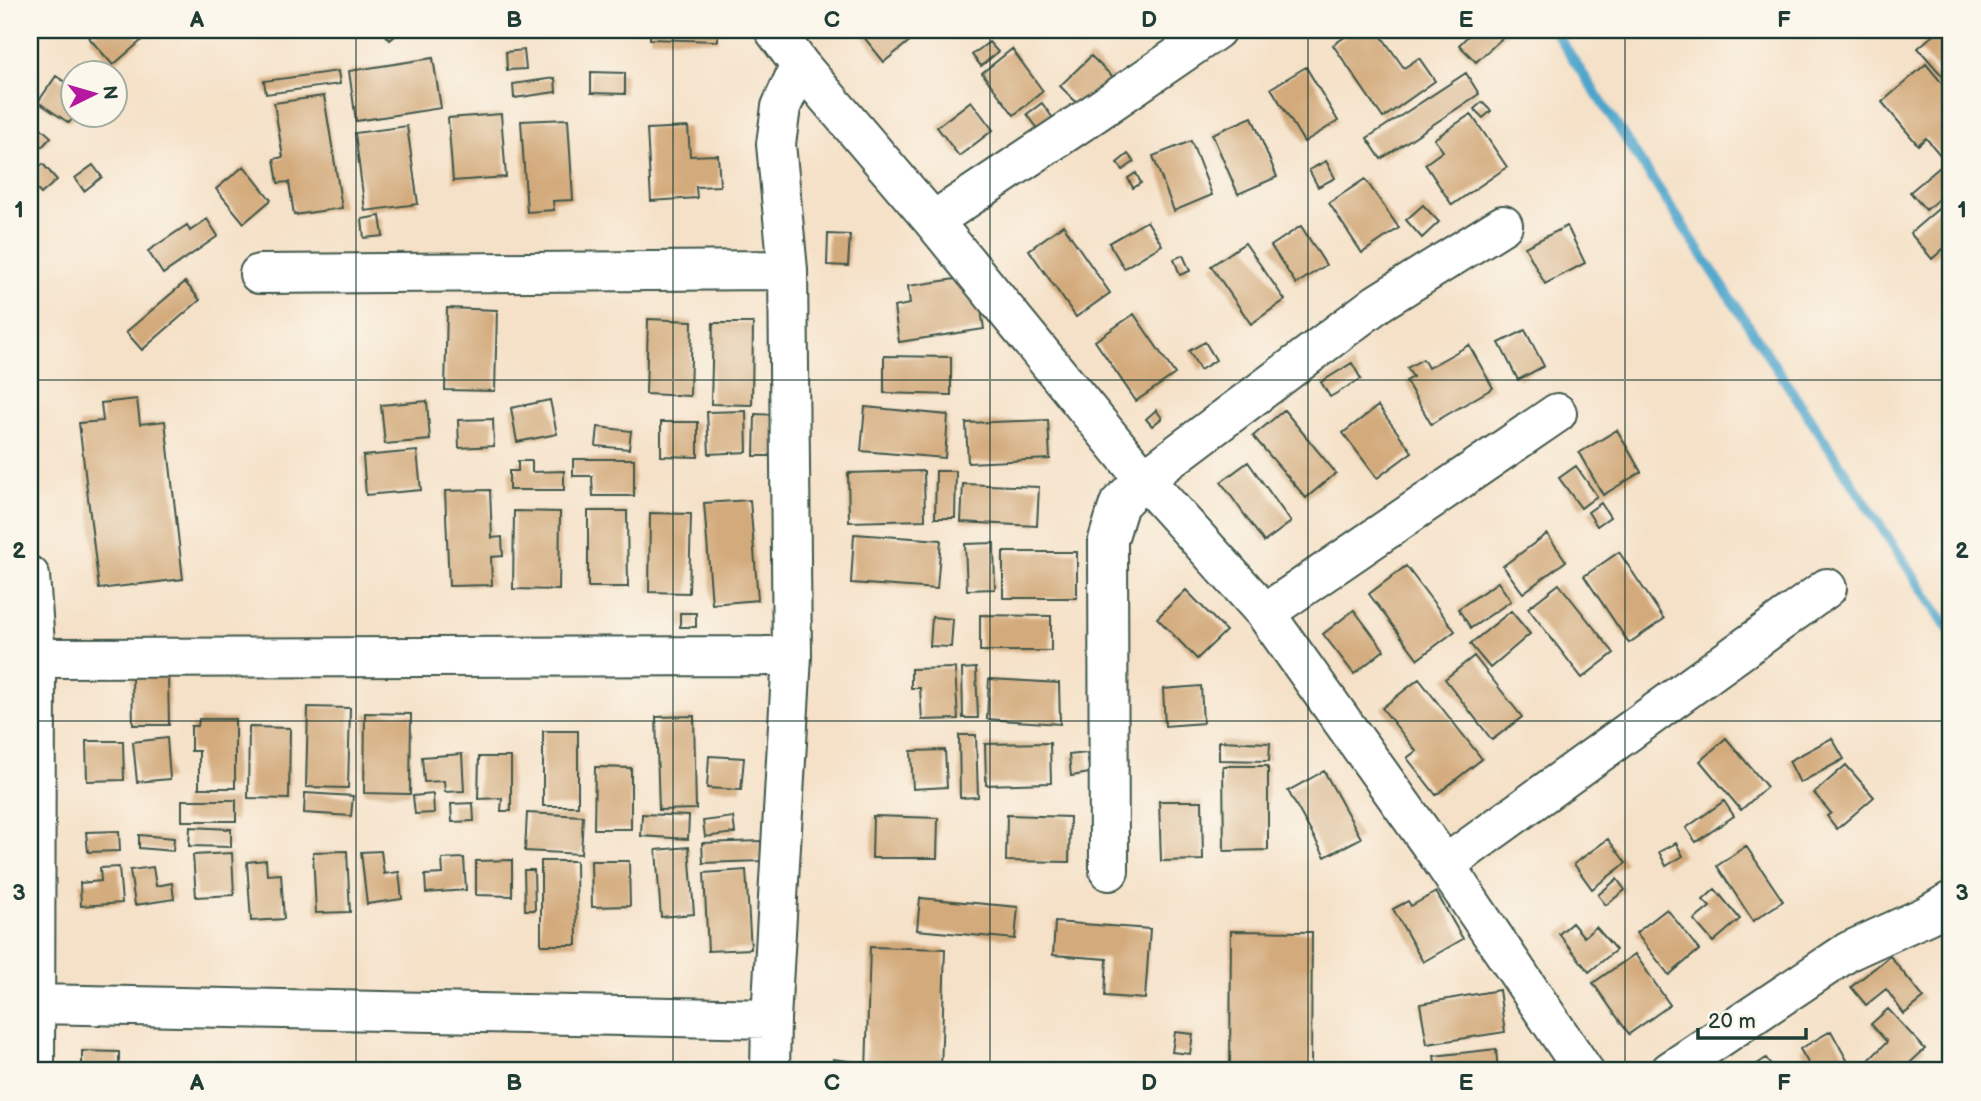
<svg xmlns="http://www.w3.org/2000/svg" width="1981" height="1101" viewBox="0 0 1981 1101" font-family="'Balsamiq Sans',sans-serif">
<rect width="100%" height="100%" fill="#fbf7ec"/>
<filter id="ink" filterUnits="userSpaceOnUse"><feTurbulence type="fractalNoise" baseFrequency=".0143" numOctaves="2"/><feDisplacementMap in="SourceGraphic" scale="14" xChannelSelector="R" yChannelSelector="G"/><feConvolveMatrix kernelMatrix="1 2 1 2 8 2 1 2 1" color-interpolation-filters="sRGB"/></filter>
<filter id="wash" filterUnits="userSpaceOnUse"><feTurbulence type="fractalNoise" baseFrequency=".00686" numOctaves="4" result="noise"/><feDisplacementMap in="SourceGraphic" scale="28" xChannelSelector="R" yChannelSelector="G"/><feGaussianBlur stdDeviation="1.57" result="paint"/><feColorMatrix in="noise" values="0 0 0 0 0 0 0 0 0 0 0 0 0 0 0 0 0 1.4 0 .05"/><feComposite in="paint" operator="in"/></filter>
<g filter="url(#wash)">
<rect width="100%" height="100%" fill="#f5e1c8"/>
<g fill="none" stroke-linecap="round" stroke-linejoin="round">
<!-- stream -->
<path stroke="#4ea5cb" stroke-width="10" d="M1554,30L1951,633"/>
</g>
<g id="blocks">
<!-- building -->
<path fill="#d3aa7c" d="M98,30H131L141,41L113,65L89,38Z
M381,30H402L390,40Z
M650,30H718V41L650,39Z
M858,30H905L912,39L884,62Z
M1355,30H1377L1404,68L1419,58L1435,81L1383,118L1333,45Z
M1474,30H1511L1476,62L1459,45Z
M1939,30H1951V86L1918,48Z
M989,42L998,52L981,66L972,55Z
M1012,49L1043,91L1014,115L982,73Z
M524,50L526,69L507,70L506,52Z
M1091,56L1117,81L1086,112L1060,86Z
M433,58L441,108L356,121L349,71Z
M1926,64L1951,94V188L1926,210L1910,192L1946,162L1926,138L1918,145L1882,102Z
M1306,67L1338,121L1304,142L1271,88Z
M338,71L340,84L266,94L264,81Z
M591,72L625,73V94L591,93Z
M1466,73L1479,94L1381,159L1367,138Z
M56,76L74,88V117L69,123L38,102Z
M555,78L556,92L514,98L513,84Z
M324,96L342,208L294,215L289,182L278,183L274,159L283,157L274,103Z
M971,101L993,130L959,156L937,127Z
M1482,102L1491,111L1483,118L1474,109Z
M1042,103L1062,131L1047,141L1027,114Z
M501,114L506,177L453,181L448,118Z
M1471,114L1507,167L1452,205L1425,164L1443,151L1434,139Z
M1252,117L1277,177L1238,194L1212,134Z
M568,119L573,200L553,201L554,210L527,212L521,121Z
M34,122L51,137L42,147L30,136V127Z
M407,126L418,204L365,211L355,133Z
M688,127L690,156L718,155L720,186L696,187L697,198L651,201L647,129Z
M1191,141L1212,195L1174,211L1153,156Z
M1128,154L1134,162L1123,170L1117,163Z
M1326,161L1335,178L1318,187L1309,170Z
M43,164L57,180L41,194L30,182V176Z
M93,165L102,177L84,191L75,178Z
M244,166L271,200L244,223L216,189Z
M1136,173L1141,183L1133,188L1128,178Z
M1365,179L1399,228L1362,253L1329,203Z
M1951,198V242L1932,259L1910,233Z
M1423,205L1439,222L1422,238L1406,220Z
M380,216L383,236L364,238L362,219Z
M207,219L218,236L163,274L148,251L187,225L190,231Z
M1147,221L1162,245L1124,268L1109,243Z
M1063,225L1110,293L1076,317L1029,250Z
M1301,226L1326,265L1296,284L1271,246Z
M1567,226L1585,263L1545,284L1525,247Z
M828,234L850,235L848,266L827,265Z
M1245,243L1285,300L1251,324L1211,266Z
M1183,255L1190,271L1180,275L1174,259Z
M976,276L984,329L899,342L894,307L910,304L908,286Z
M185,282L200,300L142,350L126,332Z
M447,308L497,310L495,391L445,390Z
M1134,314L1175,374L1136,401L1095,341Z
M648,319L692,321L690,396L646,394Z
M713,323H753L752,405L711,404Z
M1525,330L1544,366L1518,380L1499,343Z
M1205,342L1216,360L1200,370L1189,351Z
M1469,345L1493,388L1431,424L1406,381L1413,377L1407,368L1423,359L1428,368Z
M884,356L951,357V395L884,393Z
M1352,363L1361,379L1330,397L1321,382Z
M137,399L140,424L165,421L183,579L99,589L79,423L103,421L101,403Z
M550,400L557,434L517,442L511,408Z
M427,401L430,440L385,444L381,405Z
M1378,406L1412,452L1377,478L1343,433Z
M865,407L948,415L945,458L861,451Z
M1156,410L1162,418L1152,426L1146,419Z
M1284,410L1336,473L1306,498L1253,436Z
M746,411L747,452L709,454L707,412Z
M755,414L777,415L776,456H754Z
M493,419L494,446L459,448L458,420Z
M1048,420L1050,459L968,463L966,423Z
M661,422H698V457L661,456Z
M598,427L631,431L629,449L596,446Z
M1617,430L1641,472L1603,495L1579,453Z
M417,451L421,490L366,495L363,456Z
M573,459H634V496H593L592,476H573Z
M518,461H532V472L564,471V490H509V471H518Z
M1248,462L1291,522L1264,542L1221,482Z
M1576,466L1597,496L1581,508L1559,478Z
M924,471L925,520L849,522L848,473Z
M936,471H956L955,518H935Z
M963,484L1039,487L1037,526L961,522Z
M490,490L492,538L502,537L503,556L491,557L492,585L449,586L445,491Z
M750,500L758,600L712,604L704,503Z
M1601,503L1610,517L1597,526L1588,512Z
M514,511L560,512L559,590L513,589Z
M588,511H627L628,587H588Z
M650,513L691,514L689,593L649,592Z
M854,534L941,540L937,589L851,583Z
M1547,534L1566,561L1523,593L1503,566Z
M994,543L995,589L967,590L965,544Z
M1003,552H1077V598H1003Z
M1619,552L1664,619L1629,643L1584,576Z
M1406,566L1455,631L1418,659L1369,594Z
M1498,582L1511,601L1471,628L1458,609Z
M1559,584L1614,653L1582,678L1528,608Z
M1186,590L1226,631L1197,659L1157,618Z
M1354,610L1384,650L1354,674L1323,634Z
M1511,611L1530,634L1490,668L1470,644Z
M680,613H696V627H680Z
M980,615L1051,616V651H980Z
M932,617L953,619L951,647L930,646Z
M1474,656L1522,717L1492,740L1445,679Z
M955,668L958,719L922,720L920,688H911V669Z
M976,668L978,718H963L962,669Z
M168,674L169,725H133L132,675Z
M989,679L1059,683L1060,724L987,719Z
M1419,679L1482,759L1436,795L1407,758L1416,751L1382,708Z
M1201,686L1203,723L1165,726L1163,689Z
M308,707L350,708L348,788L306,787Z
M365,713L411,714L410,794L364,793Z
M694,716L696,809L659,810L656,717Z
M199,719H235V788H199V751H191V726H198Z
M249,727L290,728L289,799L248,798Z
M543,731H578V806H543Z
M959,735H976L978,797L960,798Z
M167,738L170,779L137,782L133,742Z
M1726,738L1767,787L1741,810L1700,761Z
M1832,738L1844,759L1800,783L1789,761Z
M86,741H123L124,780L87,781Z
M1219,741L1270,743L1269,761L1219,760Z
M1050,743L1051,783L986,785L985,744Z
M945,750L947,787L913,789L911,751Z
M1087,753L1090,773L1071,776L1069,755Z
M462,754L464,791L445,792L444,781L424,782L422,757Z
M709,756L744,758L741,790L707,788Z
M479,757H511V811H501L502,798L478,799Z
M1846,765L1874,797L1837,829L1827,816L1831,813L1814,793Z
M1223,766H1268V850L1224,851Z
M595,767L631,768V829H594Z
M1324,771L1361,838L1325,857L1288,791Z
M305,793L353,796L351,816L304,813Z
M433,794L434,813L415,814L413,796Z
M182,800H236V821H182Z
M1159,801H1202L1203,860L1161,861Z
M1724,801L1734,816L1696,842L1686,828Z
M473,803L474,821L452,822L451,804Z
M527,813L583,816L581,854L525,851Z
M642,814L689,816L688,839L641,836Z
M1007,815L1070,817L1069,862L1006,861Z
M873,816L938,818L937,858H872Z
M733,817L735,833L705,837L703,821Z
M190,827L231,829V847L189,846Z
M119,831L120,851L88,852L86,832Z
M139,835L174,838L173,851L139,848Z
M1608,839L1626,863L1592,889L1574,864Z
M761,841L762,861L703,863L702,843Z
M1676,843L1683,856L1666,866L1659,852Z
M1746,846L1783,901L1753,921L1717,866Z
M689,847L694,914L661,917L656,850Z
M347,851L350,912L316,913L313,852Z
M381,851L384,874L399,872L402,899L367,904L361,852Z
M232,853L234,895L196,897L193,855Z
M464,858L466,890L426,893L425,875L443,874L442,859Z
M266,860L267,875L281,874L284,919L251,921L247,862Z
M512,860V896L476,895V861Z
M541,861H576L577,945H541Z
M591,861H629L630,906L592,907Z
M119,867L122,903L81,906L80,883L101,881L100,868Z
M153,867L156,886L172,883L174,899L135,905L130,870Z
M524,870H534L535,910H525Z
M746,870L751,949L708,951L704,873Z
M1617,879L1625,890L1606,905L1598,895Z
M1715,889L1740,919L1713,942L1694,920L1710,907L1703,900Z
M1436,892L1463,939L1423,962L1393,909L1408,901L1411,906Z
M920,898L1018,907L1015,939L917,930Z
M1667,909L1699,950L1669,975L1636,933Z
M1055,922L1150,929L1145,999L1105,996L1107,959L1053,955Z
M1572,923L1584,937L1596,927L1616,950L1589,972L1559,934Z
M1231,931L1312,932L1311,1071H1230Z
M870,947L945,949L941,1071H866Z
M1635,954L1670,1005L1629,1034L1593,983Z
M1890,956L1924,998L1904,1014L1886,989L1866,1005L1851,987Z
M1499,990L1505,1032L1427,1044L1420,1004Z
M1888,1009L1925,1049L1901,1071H1871L1865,1064L1887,1042L1871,1024Z
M1831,1031L1853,1071H1813L1800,1049Z
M1175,1032L1193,1034L1190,1054L1172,1052Z
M1496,1049L1498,1071H1436L1434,1056Z
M82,1051L119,1052V1071H82Z
M1766,1058L1776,1071H1747Z
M833,1059L855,1062L853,1071H832Z"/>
</g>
</g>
<g filter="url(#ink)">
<use href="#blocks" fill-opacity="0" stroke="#3f564a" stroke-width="2"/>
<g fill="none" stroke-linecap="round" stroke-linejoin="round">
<!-- minor casing -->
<g stroke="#3f564a" stroke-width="42">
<path id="minor" d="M774,30L800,65L933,221L1144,479L1265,613L1445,865L1584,1071
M933,221L1098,111L1216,30
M259,274L788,270
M30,576L36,658L35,1071
M1265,613L1557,413
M36,658L792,656
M1445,865L1827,588
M1109,871L1108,540L1119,504L1144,479L1378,303L1503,225
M36,1004L771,1019
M770,1071L771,1019L792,656L788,270L776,144L781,107L800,65
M1670,1071L1849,951L1928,915L1951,901"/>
</g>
<!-- minor -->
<use href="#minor" stroke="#fff" stroke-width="38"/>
</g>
</g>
<!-- grid -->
<path fill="none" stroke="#1f3d34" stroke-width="2" stroke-opacity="0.55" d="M356,30V1071M673,30V1071M990,30V1071M1308,30V1071M1625,30V1071M30,380H1951M30,721H1951"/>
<!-- margin -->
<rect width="1981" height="1101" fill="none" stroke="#fbf7ec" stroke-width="77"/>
<!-- north arrow -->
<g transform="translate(94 94) rotate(85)"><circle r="33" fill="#fbf7ec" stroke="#a3ada2" stroke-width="2"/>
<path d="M0-5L12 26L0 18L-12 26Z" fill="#b5179e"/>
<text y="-10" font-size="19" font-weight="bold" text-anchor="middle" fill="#1f3d34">N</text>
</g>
<!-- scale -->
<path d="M1698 1028v10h108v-10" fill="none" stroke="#1f3d34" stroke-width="3.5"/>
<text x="1708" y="1028" font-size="21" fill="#1f3d34" stroke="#fbf7ec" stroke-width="5" paint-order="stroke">20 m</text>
<rect x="38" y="38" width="1904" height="1024" fill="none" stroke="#1f3d34" stroke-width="2.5"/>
<g font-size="23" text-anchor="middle" font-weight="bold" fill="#1f3d34">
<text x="197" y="27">A</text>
<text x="514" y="27">B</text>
<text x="832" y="27">C</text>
<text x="1149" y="27">D</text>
<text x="1466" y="27">E</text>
<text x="1784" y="27">F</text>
<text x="19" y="217">1</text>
<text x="1962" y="217">1</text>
<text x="19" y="558">2</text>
<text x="1962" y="558">2</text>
<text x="19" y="900">3</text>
<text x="1962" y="900">3</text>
<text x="197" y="1090">A</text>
<text x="514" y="1090">B</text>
<text x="832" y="1090">C</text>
<text x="1149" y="1090">D</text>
<text x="1466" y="1090">E</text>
<text x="1784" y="1090">F</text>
</g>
</svg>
